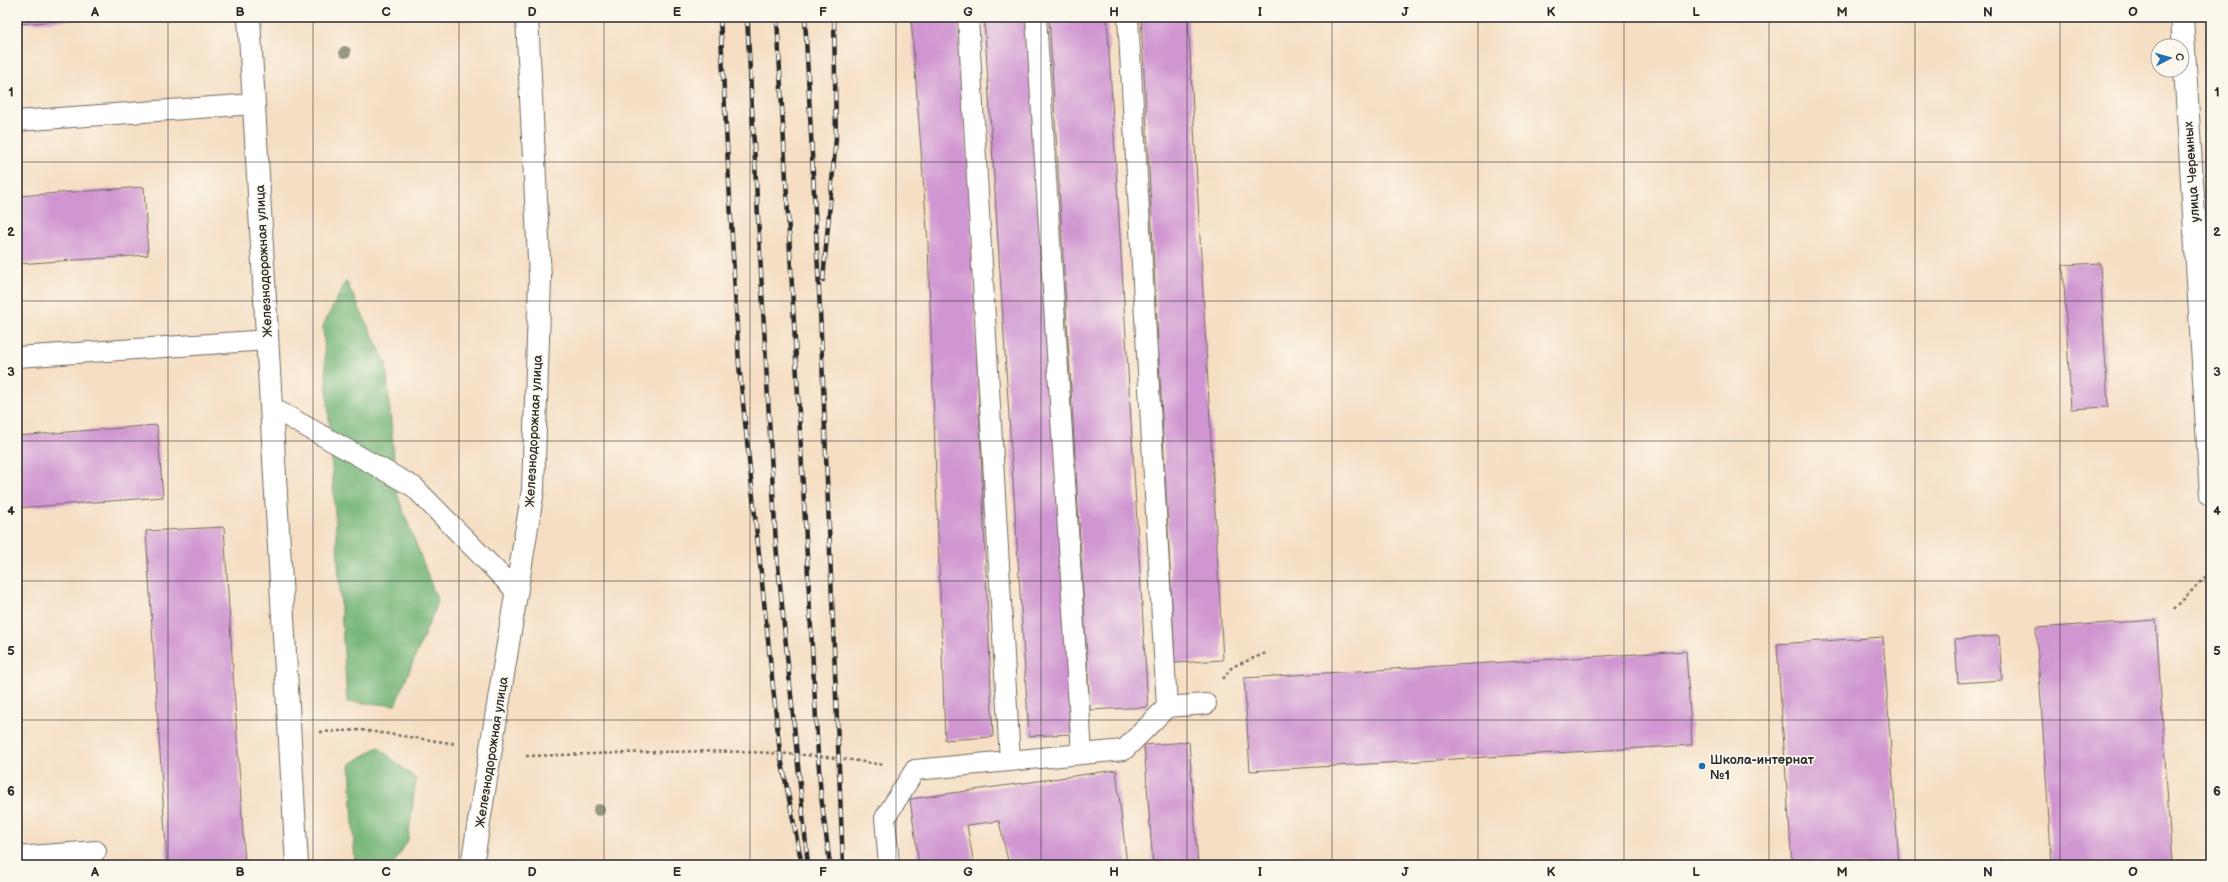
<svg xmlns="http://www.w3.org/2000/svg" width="2228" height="882" viewBox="0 0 2228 882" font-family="'Balsamiq Sans',sans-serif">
<rect width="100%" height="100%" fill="#fbf7ec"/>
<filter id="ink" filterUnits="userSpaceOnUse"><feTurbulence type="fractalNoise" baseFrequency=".025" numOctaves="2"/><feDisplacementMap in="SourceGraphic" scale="8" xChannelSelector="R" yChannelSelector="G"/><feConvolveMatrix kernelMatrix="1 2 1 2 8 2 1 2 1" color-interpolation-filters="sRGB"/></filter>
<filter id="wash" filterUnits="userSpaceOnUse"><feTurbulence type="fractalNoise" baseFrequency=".012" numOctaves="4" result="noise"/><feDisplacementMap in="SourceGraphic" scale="16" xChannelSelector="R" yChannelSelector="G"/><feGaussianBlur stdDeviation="0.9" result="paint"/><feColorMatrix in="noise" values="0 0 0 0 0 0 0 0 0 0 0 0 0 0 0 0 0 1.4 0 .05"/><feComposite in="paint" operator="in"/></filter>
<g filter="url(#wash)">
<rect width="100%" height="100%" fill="#f5dec3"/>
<!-- forest -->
<path fill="#76b678" stroke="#507052" d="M346,281L386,363L397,494L438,602L395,705L347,702L323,326Z
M378,747L416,779L408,840L393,865H355L350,764Z"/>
<g id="blocks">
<!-- building -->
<path fill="#d096d1" d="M17,17H100V18L17,24Z
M911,17H958L972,241L993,737L945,740L928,243Z
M984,17H1028L1074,734L1029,736Z
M1049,17H1107L1148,707L1090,710Z
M1141,17H1188L1223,660L1175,663Z
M144,187L148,255L17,264V196Z
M2100,263L2108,407L2071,409L2063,265Z
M157,425L163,497L17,508V436Z
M224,527L245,865H167L146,531Z
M2156,620L2172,865H2052L2036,628Z
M1999,636L2002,680L1958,683L1955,639Z
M1883,637L1899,865H1792L1777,644Z
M1686,651L1692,745L1250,771L1244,678Z
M1189,742L1198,865H1153L1144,745Z
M1116,770L1127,865H1009L999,821L967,825L974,865H919L910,799Z"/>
</g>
</g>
<g filter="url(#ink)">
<use href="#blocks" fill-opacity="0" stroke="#726a60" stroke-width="1"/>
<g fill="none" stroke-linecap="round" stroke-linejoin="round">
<!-- service casing -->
<g stroke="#726a60" stroke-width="22">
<path id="service" d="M968,17L1010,761
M1036,17L1082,754
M1128,17L1167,707
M17,121L254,104
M17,357L268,340
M271,407L414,487L517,592
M17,857L96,851
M889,865L885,818L915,770L1124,750L1167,707L1206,704"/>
</g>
<!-- minor casing -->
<g stroke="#726a60" stroke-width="24">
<path id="minor" d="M249,17L297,865
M2182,17L2211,495"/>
</g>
<!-- secondary casing -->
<g stroke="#726a60" stroke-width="24">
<path id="secondary" d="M472,865L533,490L540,279L527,17"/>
</g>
<!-- path -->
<path stroke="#726a60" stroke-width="2.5" stroke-dasharray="3 3" stroke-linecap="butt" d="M2174,609L2211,571
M1223,679L1232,667L1266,653
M320,732L361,730L457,744
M526,756C645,753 765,744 883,765"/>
<!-- service -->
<use href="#service" stroke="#fff" stroke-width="20"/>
<!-- minor -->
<use href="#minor" stroke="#fff" stroke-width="22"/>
<!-- secondary -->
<use href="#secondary" stroke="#fff" stroke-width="22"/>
<!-- rail casing -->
<g stroke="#2b2b2b" stroke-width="4.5">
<path id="rail" d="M720,17L739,365L780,753L802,865
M747,17L776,545L808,865
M777,17L818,755L821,796L830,865
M805,17L820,310L843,865
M823,280L836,138L834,17"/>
</g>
<!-- rail -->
<use href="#rail" stroke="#fbf7ec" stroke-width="3" stroke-dasharray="9" stroke-linecap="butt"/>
</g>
<!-- trees -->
<g fill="#97987f">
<circle cx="345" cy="52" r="6"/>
<circle cx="599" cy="810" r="6"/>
</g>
</g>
<!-- grid -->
<path fill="none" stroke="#2b2b2b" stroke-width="1" stroke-opacity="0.55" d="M168,17V865M313,17V865M459,17V865M604,17V865M750,17V865M896,17V865M1041,17V865M1187,17V865M1332,17V865M1478,17V865M1624,17V865M1769,17V865M1915,17V865M2060,17V865M17,162H2211M17,301H2211M17,441H2211M17,581H2211M17,720H2211"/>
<!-- markers -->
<circle fill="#1f6fb2" stroke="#fbf7ec" stroke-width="1.5" cx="1702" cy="766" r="4"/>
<g text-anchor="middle" stroke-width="3.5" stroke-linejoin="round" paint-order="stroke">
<!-- street labels -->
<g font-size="13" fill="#2b2b2b" stroke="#fbf7ec">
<text transform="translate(2191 172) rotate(-94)" y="5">улица Черемных</text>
<text transform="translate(263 261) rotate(-93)" y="5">Железнодорожная улица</text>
<text transform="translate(533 431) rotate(-87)" y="5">Железнодорожная улица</text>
<text transform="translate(491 752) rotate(-81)" y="5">Железнодорожная улица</text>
</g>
<!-- poi labels -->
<g font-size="13" font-weight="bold" fill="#2b2b2b" stroke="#fbf7ec" text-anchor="start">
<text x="1710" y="764">Школа-интернат<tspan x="1710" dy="15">№1</tspan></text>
</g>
</g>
<!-- margin -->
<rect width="2228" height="882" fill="none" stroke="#fbf7ec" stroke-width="44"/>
<!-- north arrow -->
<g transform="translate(2170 58) rotate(84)"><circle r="19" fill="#fbf7ec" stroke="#a8a59f"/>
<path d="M0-3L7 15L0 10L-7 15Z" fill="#1f6fb2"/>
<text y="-6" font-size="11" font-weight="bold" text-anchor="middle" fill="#2b2b2b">С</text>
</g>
<rect x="22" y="22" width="2184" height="838" fill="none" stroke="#2b2b2b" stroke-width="1.5"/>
<g font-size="13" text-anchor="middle" font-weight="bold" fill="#2b2b2b">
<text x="95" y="16">A</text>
<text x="240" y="16">B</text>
<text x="386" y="16">C</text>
<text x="532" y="16">D</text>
<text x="677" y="16">E</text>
<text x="823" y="16">F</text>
<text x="968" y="16">G</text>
<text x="1114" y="16">H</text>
<text x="1260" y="16">I</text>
<text x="1405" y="16">J</text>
<text x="1551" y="16">K</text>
<text x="1696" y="16">L</text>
<text x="1842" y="16">M</text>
<text x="1988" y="16">N</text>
<text x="2133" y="16">O</text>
<text x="11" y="96">1</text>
<text x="2217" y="96">1</text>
<text x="11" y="236">2</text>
<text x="2217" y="236">2</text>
<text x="11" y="376">3</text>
<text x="2217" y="376">3</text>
<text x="11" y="515">4</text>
<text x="2217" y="515">4</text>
<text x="11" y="655">5</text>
<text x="2217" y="655">5</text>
<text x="11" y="795">6</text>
<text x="2217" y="795">6</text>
<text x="95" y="876">A</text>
<text x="240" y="876">B</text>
<text x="386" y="876">C</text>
<text x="532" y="876">D</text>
<text x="677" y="876">E</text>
<text x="823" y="876">F</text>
<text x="968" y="876">G</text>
<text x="1114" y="876">H</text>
<text x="1260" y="876">I</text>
<text x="1405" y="876">J</text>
<text x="1551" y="876">K</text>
<text x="1696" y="876">L</text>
<text x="1842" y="876">M</text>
<text x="1988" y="876">N</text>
<text x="2133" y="876">O</text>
</g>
</svg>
